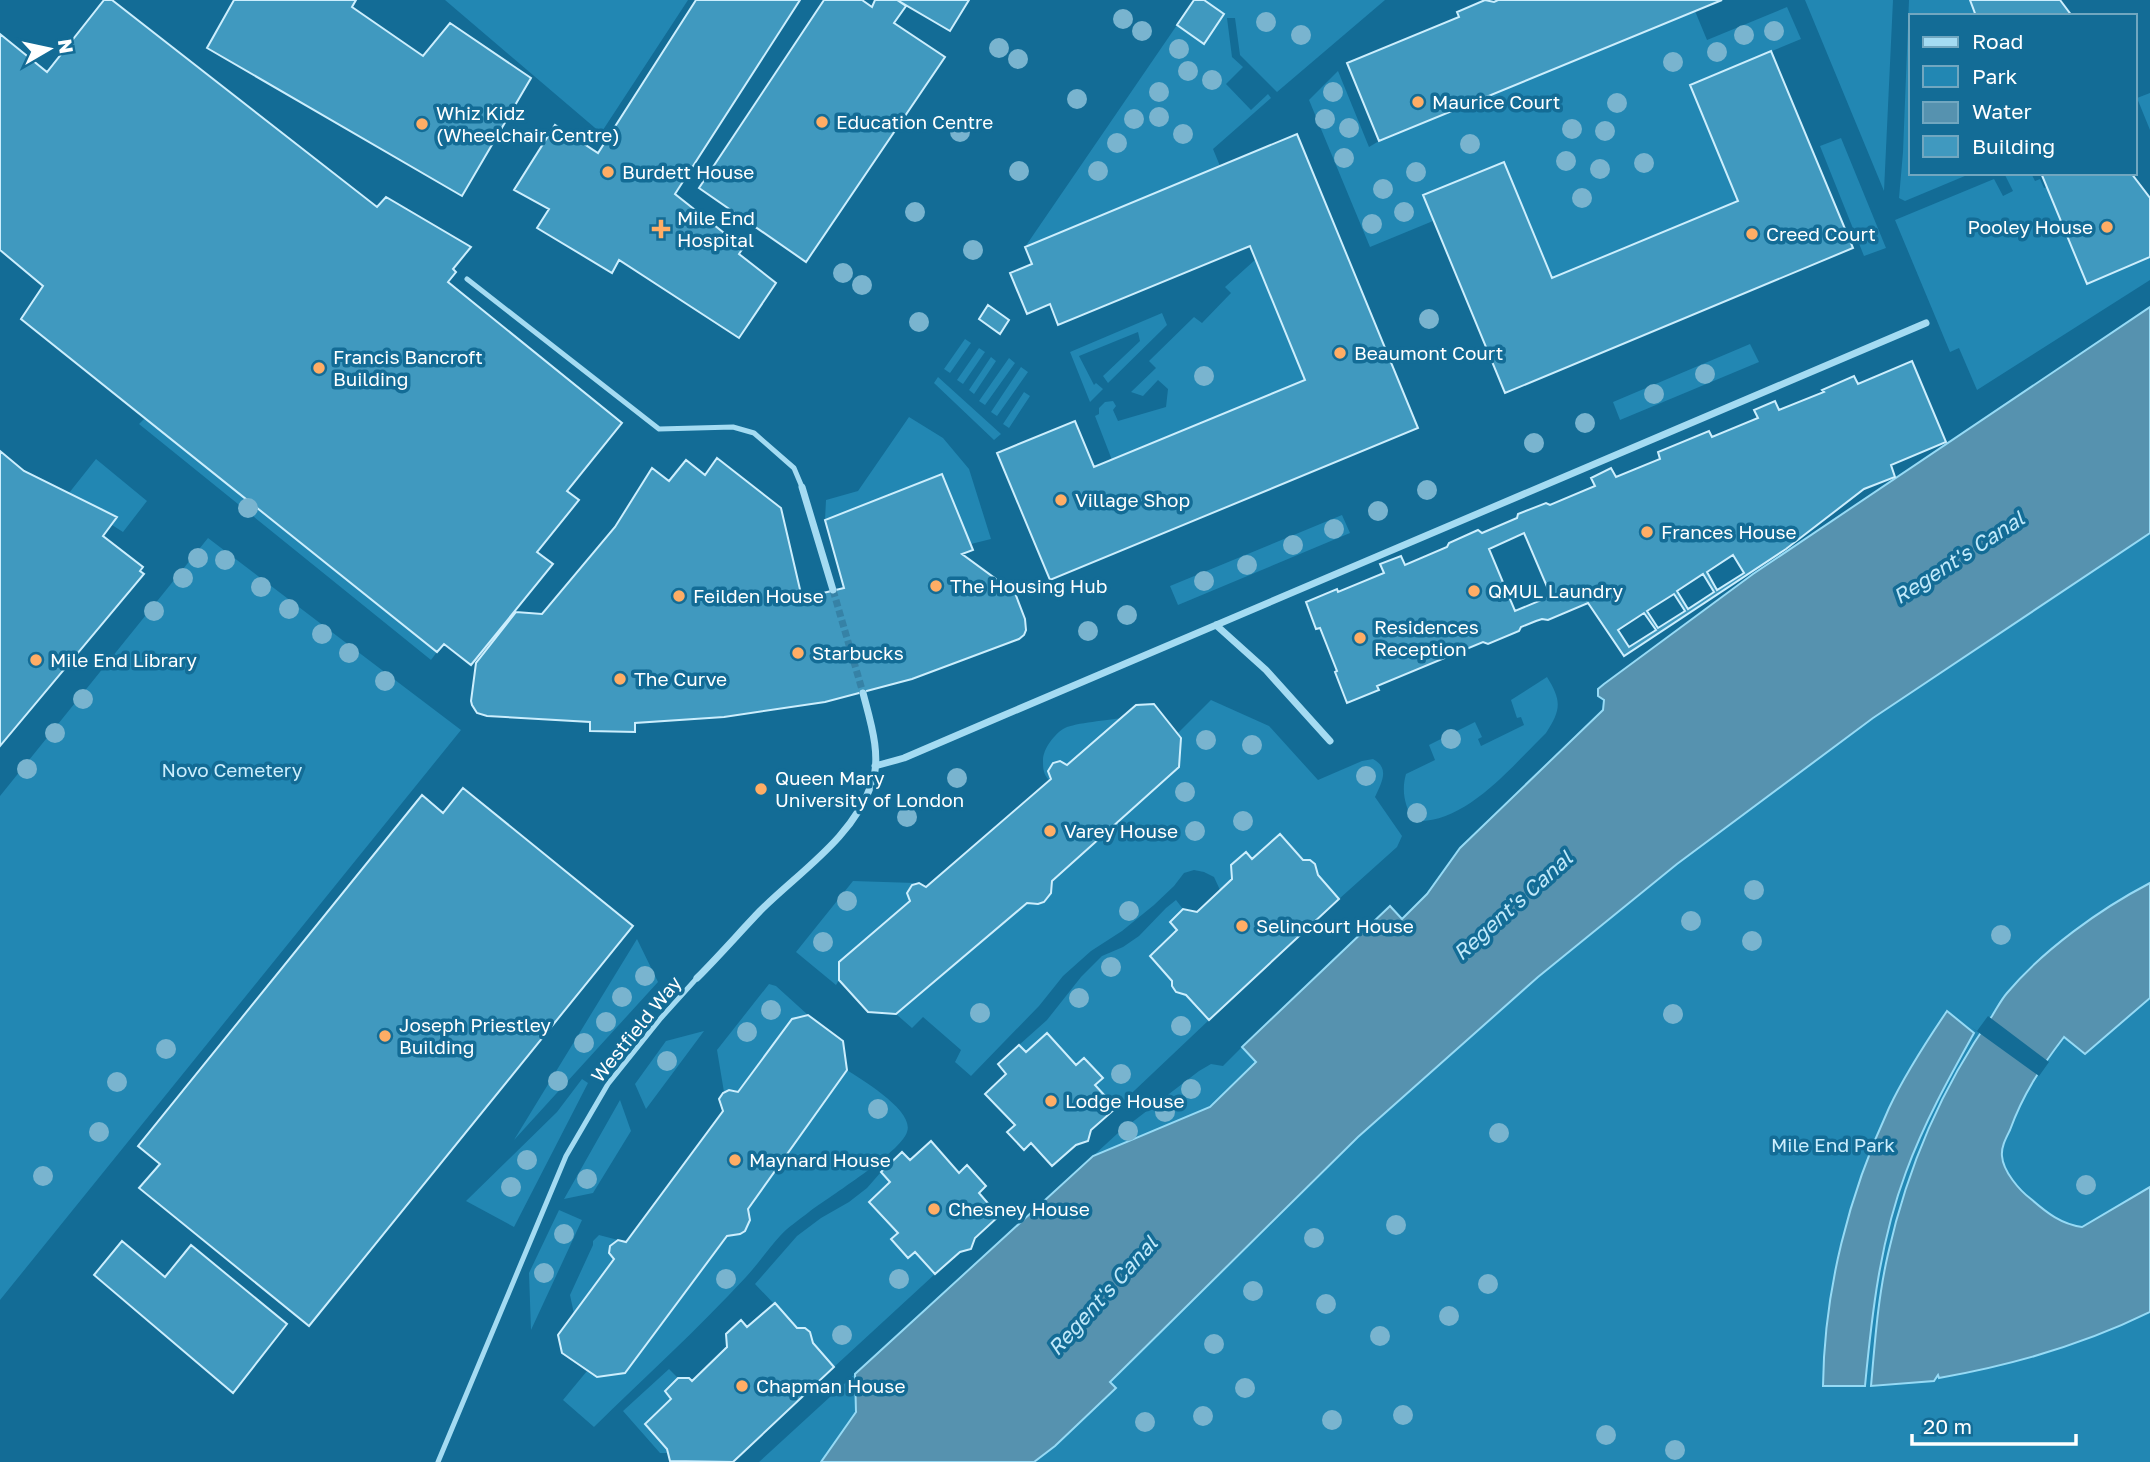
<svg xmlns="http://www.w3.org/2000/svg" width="2150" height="1462" viewBox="0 0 2150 1462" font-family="'Golos Text',sans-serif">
<rect width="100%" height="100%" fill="#136c96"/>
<!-- green -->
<path fill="#2287b3" d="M445,0H688L601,133Z
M1204,0H1385L1277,92L1240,55L1235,18H1227L1232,57L1243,67L1226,84L1251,110L1268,94L1271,98L1213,149L1220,166L1025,247L1177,25L1204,44L1224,14Z
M1805,0H1893L1884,191Z
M1909,0H1970L1976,16H1910V173H1972L1905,201L1899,198L1903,152Z
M1787,7L1801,39L1690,85L1738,201L1552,278L1503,162L1423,195L1433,221L1370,247L1309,100L1338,71L1369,147L1379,141L1695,11L1707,40Z
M2150,93V130L2137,98Z
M1841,138L1886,248L1864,256L1820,146Z
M2008,173H2031L2035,181L2040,179L2044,188L2047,187L2150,257V280L1977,390L1959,348L1950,352L1895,220L1994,179L2003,196L2013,191L2005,175Z
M1256,259L1305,380L1112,460L1095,416L1099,414V408L1105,402L1113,401L1116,406L1113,410L1118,421L1166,407L1168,389L1158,380L1143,396L1131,392L1156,368L1149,361L1194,317L1202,323L1231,293L1225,287Z
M1162,313L1167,325L1108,383L1103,376L1140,341L1138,332L1079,356L1094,385L1096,383L1103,389L1090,402L1070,352Z
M965,339L971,343L950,373L944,369Z
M1750,344L1759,362L1620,420L1613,402Z
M979,348L985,352L963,384L957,380Z
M991,357L996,361L974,394L969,390Z
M1009,358L1015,363L985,405L979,401Z
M1021,367L1028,372L997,416L991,412Z
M938,377L1001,434L994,440L934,383Z
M1024,392L1030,396L1009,428L1003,424Z
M909,417L943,438L969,469L991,539L971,544L942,474L825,520L826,500L858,491Z
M145,418L437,652L431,660L139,424Z
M96,459L147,501L123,532L112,525L117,517L69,493Z
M1342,515L1350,533L1178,605L1170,586Z
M2150,533V1462H1034L1055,1446L1116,1388L1110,1382L1358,1138L1538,977L1677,864L1873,718Z
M208,538L461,730L0,1300V796Z
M1547,677C1562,701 1561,710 1546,733C1512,766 1465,825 1414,821C1405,807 1401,791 1406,774L1435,760L1429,745L1475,722L1482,737L1478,739L1481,746L1524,725L1521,717L1517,718L1511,700Z
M1211,700L1269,726L1318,780L1362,761L1373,759C1390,768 1382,782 1375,797L1402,836L1397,847L1339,899L1318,875L1315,864L1310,860H1303L1280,834L1252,859L1245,852L1231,865L1232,879L1220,890L1214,877L1204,872L1194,870L1184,873L1174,886L1154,905L1122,931L1091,951L1063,976L1039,1006L971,1076L955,1062L961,1050L923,1017L912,1028L896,1014L1027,903C1042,908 1054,897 1052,881L1179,767L1181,738L1178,733Z
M1122,718L1067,765L1060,761L1053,763L1048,771L1051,779L1049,780C1043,774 1043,768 1043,760C1043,749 1055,733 1065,728C1075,723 1109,720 1122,718Z
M853,881L915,883L908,890L910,901L840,962L839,980L836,985L796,952Z
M1176,900L1183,909L1170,922L1177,930L1172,986L1176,992L1186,995L1209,1020L1116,1108L1095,1085L1102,1078L1084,1058L1076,1065L1048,1034L1026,1052L1019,1045L1047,1020L1081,977L1102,956L1123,947L1139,936L1166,908Z
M637,939L658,982L514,1140Z
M769,984L776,986L808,1015L792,1019L738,1092L733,1090L724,1092L717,1050Z
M704,1031L646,1109L635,1084L666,1041Z
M1242,1047L1256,1062L1210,1107L1093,1156L1118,1133L1199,1071L1211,1064L1223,1066Z
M847,1070C862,1080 915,1111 907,1132C901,1152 829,1197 809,1212C799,1220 788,1227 780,1236C768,1249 758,1264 746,1277C698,1329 645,1377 594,1427L563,1400L587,1371L597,1377L625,1373L727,1236C744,1236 753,1225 748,1209Z
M582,1079L588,1083L514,1227L466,1201L557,1112Z
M620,1100L631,1131L593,1193L564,1199Z
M881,1172L890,1182L869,1202L898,1233L891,1239L907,1258L915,1252L935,1274L834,1367L813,1343L810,1332L797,1328L755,1284L797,1236L821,1218L849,1202L867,1188Z
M559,1210L582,1220L531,1330L529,1273Z
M599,1235L618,1240L610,1246L609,1253L614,1259L574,1314L570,1295L593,1245V1241Z
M669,1369L678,1378L665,1391L671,1399L645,1424L667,1449L668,1453H660L623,1411Z
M855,1374L856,1412L821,1462H759Z"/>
<!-- water -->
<path fill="#5692af" stroke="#96daf5" stroke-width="2" d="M2150,307V533L1873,718L1677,864L1538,977L1358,1137L1110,1382L1116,1388L1055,1446L1034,1462H821L856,1412L855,1374L1093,1156L1210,1107L1256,1062L1242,1047L1390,906L1402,919L1427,894L1460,848L1603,710L1604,700L1598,696V689L1604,684L1753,574Z
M2150,883V998L2085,1054L2064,1037C2041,1067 2023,1094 2010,1130C2006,1138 2001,1147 2002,1156C2003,1171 2019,1190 2031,1199C2047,1213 2061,1224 2082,1227L2150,1187V1312C2083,1345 2013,1365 1939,1378L1938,1375L1934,1381L1871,1386C1875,1341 1878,1297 1888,1254C1907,1169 1942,1087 1992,1016C1997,1008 2001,1000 2007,993C2043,950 2100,909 2150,883Z
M1947,1011L1974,1033C1949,1078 1924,1123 1906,1172C1880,1241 1872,1313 1865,1386H1823C1824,1290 1849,1194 1889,1108C1905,1074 1926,1042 1947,1011Z"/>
<!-- pier -->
<path fill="#136c96" d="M1988,1016L2049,1062L2039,1076L1971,1027L1977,1031Z"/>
<!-- building -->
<path fill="#4099bf" stroke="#cceefd" stroke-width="2" fill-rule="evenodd" d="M104,0H112L377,207L386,197L471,247L453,269L456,272L448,282L622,423L567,491L579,500L537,552L553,564L471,665L444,644L437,652L21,319L43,286L0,250V34L47,72Z
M234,0H356L352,7L423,56L450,23L531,78L462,196L207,48Z
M696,0H800L675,194L743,248L739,254L776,283L739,338L619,260L612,273L537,228L549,209L514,190L555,125L598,153Z
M824,0H862L872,7L875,0H897L906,6L894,23L945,57L806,262L699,188Z
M897,0H969L950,31Z
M1194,0H1204L1224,14L1204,44L1177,25Z
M1485,0L1494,2L1498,0H1722L1379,141L1347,63L1459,17L1457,12Z
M1970,0H2060L2072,16H1976Z
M1771,51L1853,248L1505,393L1423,195L1504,162L1552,278L1738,201L1690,85Z
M1297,134L1418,428L1050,580L997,453L1075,421L1094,467L1305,380L1250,246L1058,325L1050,304L1027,314L1010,273L1032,264L1025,247Z
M2041,173H2131L2150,198V257L2087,284Z
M988,305L1009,320L1000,334L979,319Z
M1912,361L1946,442L1891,465L1895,477L1864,489L1786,549L1624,656L1588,603L1548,620L1542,619L1536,621L1521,627L1519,631L1488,644L1483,642L1377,686L1379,690L1347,703L1335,672L1337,671L1320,628L1316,629L1306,602L1337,589L1338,592L1384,573L1380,564L1401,556L1405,565L1447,547L1449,543L1478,530L1482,533L1517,518L1518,514L1546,503L1550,505L1595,486L1591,478L1611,468L1616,477L1660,459L1658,452L1709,431L1712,437L1758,418L1754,410L1775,401L1779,410L1824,392L1822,390L1854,376L1858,384ZM1524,533L1551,596L1515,611L1489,549ZM1733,555L1744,573L1717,590L1707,572ZM1703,574L1714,592L1688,609L1677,591ZM1674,594L1685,611L1658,628L1647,611ZM1644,613L1656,630L1629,647L1618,630Z
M0,451L24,471L117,517L103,536L143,567L140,571L144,574L0,746Z
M717,458L781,508L802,598L844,588L825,520L942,474L973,550L962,554L1015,593L1025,619L1026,630L1024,635L1019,639L912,679L825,702L724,717L635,723V732L590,731V722L487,716L477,713L472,705L471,701L476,663L516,612L542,614L615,527L652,468L669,481L686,460L705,475Z
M1154,704L1181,738L1179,767L1052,881L1051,893L1044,902L1038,904L1027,903L896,1014L868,1012L839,980V962L910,901L907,893L912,885L919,883L926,887L1051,779L1048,771L1053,763L1060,761L1067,765L1136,705Z
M463,788L633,926L309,1326L139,1188L160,1164L138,1146L422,795L443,813Z
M1280,834L1303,860H1310L1315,864L1318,875L1339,899L1209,1020L1186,995L1176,992L1172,986V981L1150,956L1177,930L1170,922L1183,909L1197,912L1232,879L1231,865L1246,852L1252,859Z
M808,1015L843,1041L847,1070L748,1209L750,1220L745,1231L740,1234L727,1236L625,1373L597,1377L562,1353L558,1335L614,1259L609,1253L610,1246L618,1240L626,1242L723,1111L719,1099L723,1093L729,1090L738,1092L792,1019Z
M1047,1033L1076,1065L1084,1058L1103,1078L1095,1085L1116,1108L1091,1130L1088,1141L1076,1145L1052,1166L1031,1143L1024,1150L1007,1132L1015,1125L985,1094L1006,1074L998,1064L1019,1045L1026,1052Z
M931,1141L959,1173L967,1165L986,1186L979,1193L999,1216L975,1238L971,1249L960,1252L935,1274L915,1252L908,1258L891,1239L898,1233L869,1202L890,1182L881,1172L902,1152L910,1160Z
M122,1241L165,1277L191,1245L287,1324L233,1393L94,1275Z
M775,1303L797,1328H805L810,1332L813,1343L834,1367L733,1462L670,1461L667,1449L645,1424L671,1399L665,1391L678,1378H689L692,1381L727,1347L726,1334L741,1320L747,1327Z"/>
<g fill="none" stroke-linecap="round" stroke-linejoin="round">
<!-- street-tunnel -->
<path stroke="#3682a6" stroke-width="7" stroke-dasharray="7 3.5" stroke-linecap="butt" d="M833,590L863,693"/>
<!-- lane -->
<path stroke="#a4dbf2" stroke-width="5" d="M467,279L659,429L733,427L754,433L794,468L802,487
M438,1462L566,1156L608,1084L661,1018L697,978"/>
<!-- street -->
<path stroke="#a4dbf2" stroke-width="7" d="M802,487L833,590
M1216,625L1266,670L1330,741
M875,766L904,758L988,722L1926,323
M697,978C719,956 739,933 760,911C799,872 853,838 872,783C882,756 870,720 863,693"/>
</g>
<!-- trees -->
<g fill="#79b4cf">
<circle cx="1123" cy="19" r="10"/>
<circle cx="1266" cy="22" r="10"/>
<circle cx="1142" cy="31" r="10"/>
<circle cx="1774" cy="31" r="10"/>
<circle cx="1301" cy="35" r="10"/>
<circle cx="1744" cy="35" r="10"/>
<circle cx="999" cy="48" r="10"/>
<circle cx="1179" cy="49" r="10"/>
<circle cx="1717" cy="52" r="10"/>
<circle cx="1018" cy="59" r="10"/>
<circle cx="1673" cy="62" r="10"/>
<circle cx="1188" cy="71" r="10"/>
<circle cx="1212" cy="80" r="10"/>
<circle cx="1159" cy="92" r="10"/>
<circle cx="1333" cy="92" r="10"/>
<circle cx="1077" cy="99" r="10"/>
<circle cx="1617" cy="103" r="10"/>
<circle cx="1159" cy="117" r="10"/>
<circle cx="1134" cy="119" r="10"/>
<circle cx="1325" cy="119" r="10"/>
<circle cx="1349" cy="128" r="10"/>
<circle cx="1572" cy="129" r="10"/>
<circle cx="1605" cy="131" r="10"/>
<circle cx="960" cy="132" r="10"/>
<circle cx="1183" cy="134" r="10"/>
<circle cx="1117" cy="143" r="10"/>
<circle cx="1470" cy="144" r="10"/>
<circle cx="1344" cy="158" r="10"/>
<circle cx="1566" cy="161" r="10"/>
<circle cx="1644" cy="163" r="10"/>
<circle cx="1600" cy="169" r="10"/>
<circle cx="1019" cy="171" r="10"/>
<circle cx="1098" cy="171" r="10"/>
<circle cx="1416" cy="172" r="10"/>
<circle cx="1383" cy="189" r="10"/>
<circle cx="1582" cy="198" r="10"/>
<circle cx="915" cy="212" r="10"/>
<circle cx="1404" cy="212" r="10"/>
<circle cx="1372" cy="224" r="10"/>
<circle cx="973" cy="250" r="10"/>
<circle cx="843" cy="273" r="10"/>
<circle cx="862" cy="285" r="10"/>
<circle cx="1429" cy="319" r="10"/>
<circle cx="919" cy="322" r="10"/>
<circle cx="1705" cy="374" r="10"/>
<circle cx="1204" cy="376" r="10"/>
<circle cx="1654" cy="394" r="10"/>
<circle cx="1585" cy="423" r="10"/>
<circle cx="1534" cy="443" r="10"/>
<circle cx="1427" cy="490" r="10"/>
<circle cx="248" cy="508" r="10"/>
<circle cx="1378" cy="511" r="10"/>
<circle cx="1334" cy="529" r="10"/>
<circle cx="1293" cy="545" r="10"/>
<circle cx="198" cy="558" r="10"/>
<circle cx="225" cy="560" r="10"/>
<circle cx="1247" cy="565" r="10"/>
<circle cx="183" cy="578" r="10"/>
<circle cx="1204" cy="581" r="10"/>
<circle cx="261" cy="587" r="10"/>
<circle cx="289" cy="609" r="10"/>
<circle cx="154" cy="611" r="10"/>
<circle cx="1127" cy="615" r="10"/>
<circle cx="1088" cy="631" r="10"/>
<circle cx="322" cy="634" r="10"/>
<circle cx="349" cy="653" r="10"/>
<circle cx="385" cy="681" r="10"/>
<circle cx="83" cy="699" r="10"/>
<circle cx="55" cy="733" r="10"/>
<circle cx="1451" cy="739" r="10"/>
<circle cx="1206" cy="740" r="10"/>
<circle cx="1252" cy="745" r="10"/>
<circle cx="27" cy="769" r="10"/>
<circle cx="1366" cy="776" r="10"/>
<circle cx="957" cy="778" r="10"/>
<circle cx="1185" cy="792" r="10"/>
<circle cx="1417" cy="813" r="10"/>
<circle cx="907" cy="817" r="10"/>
<circle cx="1243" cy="821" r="10"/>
<circle cx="1195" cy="831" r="10"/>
<circle cx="1754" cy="890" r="10"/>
<circle cx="847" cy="901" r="10"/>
<circle cx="1129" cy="911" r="10"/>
<circle cx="1691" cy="921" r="10"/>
<circle cx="2001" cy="935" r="10"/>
<circle cx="1752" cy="941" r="10"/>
<circle cx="823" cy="942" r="10"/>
<circle cx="1111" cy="967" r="10"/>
<circle cx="645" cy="976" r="10"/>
<circle cx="622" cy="997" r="10"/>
<circle cx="1079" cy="998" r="10"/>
<circle cx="771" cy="1010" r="10"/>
<circle cx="980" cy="1013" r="10"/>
<circle cx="1673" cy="1014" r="10"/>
<circle cx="606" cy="1022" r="10"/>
<circle cx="1181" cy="1026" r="10"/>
<circle cx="747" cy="1032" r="10"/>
<circle cx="584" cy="1043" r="10"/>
<circle cx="166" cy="1049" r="10"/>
<circle cx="667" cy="1061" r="10"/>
<circle cx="1121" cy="1074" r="10"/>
<circle cx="558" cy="1081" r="10"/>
<circle cx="117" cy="1082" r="10"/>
<circle cx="1191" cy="1089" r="10"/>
<circle cx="878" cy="1109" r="10"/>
<circle cx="1165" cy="1112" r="10"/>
<circle cx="1128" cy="1131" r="10"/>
<circle cx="99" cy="1132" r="10"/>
<circle cx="1499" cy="1133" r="10"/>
<circle cx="527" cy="1160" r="10"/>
<circle cx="43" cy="1176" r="10"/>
<circle cx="587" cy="1179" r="10"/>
<circle cx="2086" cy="1185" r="10"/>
<circle cx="511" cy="1187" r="10"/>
<circle cx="1396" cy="1225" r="10"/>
<circle cx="564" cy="1234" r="10"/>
<circle cx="1314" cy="1238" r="10"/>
<circle cx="544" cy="1273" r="10"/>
<circle cx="726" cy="1279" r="10"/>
<circle cx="899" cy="1279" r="10"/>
<circle cx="1488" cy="1284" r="10"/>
<circle cx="1253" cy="1291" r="10"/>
<circle cx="1326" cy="1304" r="10"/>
<circle cx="1449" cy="1316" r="10"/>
<circle cx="842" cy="1335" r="10"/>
<circle cx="1380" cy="1336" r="10"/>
<circle cx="1214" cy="1344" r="10"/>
<circle cx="1245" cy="1388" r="10"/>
<circle cx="1403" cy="1415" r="10"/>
<circle cx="1203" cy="1416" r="10"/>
<circle cx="1332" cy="1420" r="10"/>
<circle cx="1145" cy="1422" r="10"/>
<circle cx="1606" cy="1435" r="10"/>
<circle cx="1675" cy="1450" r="10"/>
</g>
<!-- markers -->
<g fill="#ffad65" stroke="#136c96" stroke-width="2.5">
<circle cx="1418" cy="102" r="7"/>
<circle cx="822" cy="122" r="7"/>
<circle cx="422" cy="124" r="7"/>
<circle cx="608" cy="172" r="7"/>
<circle cx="2107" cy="227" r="7"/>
<path d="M657.5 218.5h7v7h7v7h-7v7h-7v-7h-7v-7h7z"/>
<circle cx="1752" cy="234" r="7"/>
<circle cx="1340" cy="353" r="7"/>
<circle cx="319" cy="368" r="7"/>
<circle cx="1061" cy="500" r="7"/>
<circle cx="1647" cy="532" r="7"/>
<circle cx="936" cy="586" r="7"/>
<circle cx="1474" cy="591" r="7"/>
<circle cx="679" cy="596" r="7"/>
<circle cx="1360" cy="638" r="7"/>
<circle cx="798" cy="653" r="7"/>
<circle cx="36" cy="660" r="7"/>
<circle cx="620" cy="679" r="7"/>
<circle cx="761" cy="789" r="7"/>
<circle cx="1050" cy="831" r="7"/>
<circle cx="1242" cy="926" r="7"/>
<circle cx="385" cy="1036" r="7"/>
<circle cx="1051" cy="1101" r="7"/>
<circle cx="735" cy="1160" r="7"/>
<circle cx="934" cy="1209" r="7"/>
<circle cx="742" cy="1386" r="7"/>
</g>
<g text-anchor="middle" stroke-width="7" stroke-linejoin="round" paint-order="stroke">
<!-- poi labels -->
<g font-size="19" fill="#fff" stroke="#136c96" text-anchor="start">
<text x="1432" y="109">Maurice Court</text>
<text x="436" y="120">Whiz Kidz<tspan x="436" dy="22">(Wheelchair Centre)</tspan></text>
<text x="836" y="129">Education Centre</text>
<text x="622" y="179">Burdett House</text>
<text x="677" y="225">Mile End<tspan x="677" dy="22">Hospital</tspan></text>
<text x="2093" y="234" text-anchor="end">Pooley House</text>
<text x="1766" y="241">Creed Court</text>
<text x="1354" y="360">Beaumont Court</text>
<text x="333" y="364">Francis Bancroft<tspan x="333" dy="22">Building</tspan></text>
<text x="1075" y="507">Village Shop</text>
<text x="1661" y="539">Frances House</text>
<text x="950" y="593">The Housing Hub</text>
<text x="1488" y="598">QMUL Laundry</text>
<text x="693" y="603">Feilden House</text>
<text x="1374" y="634">Residences<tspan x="1374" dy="22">Reception</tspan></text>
<text x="812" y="660">Starbucks</text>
<text x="50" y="667">Mile End Library</text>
<text x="634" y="686">The Curve</text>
<text x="775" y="785">Queen Mary<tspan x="775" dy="22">University of London</tspan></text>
<text x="1064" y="838">Varey House</text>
<text x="1256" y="933">Selincourt House</text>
<text x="399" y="1032">Joseph Priestley<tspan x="399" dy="22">Building</tspan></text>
<text x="1065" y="1108">Lodge House</text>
<text x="749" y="1167">Maynard House</text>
<text x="948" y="1216">Chesney House</text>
<text x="756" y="1393">Chapman House</text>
</g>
<!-- park labels -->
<g font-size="19" fill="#cceefd" stroke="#136c96">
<text x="232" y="777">Novo Cemetery</text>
<text x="1833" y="1152">Mile End Park</text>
</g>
<!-- street labels -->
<g font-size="19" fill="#fff" stroke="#136c96">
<text transform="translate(636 1029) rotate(-51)" y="7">Westfield Way</text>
</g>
<!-- water labels -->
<g font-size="21" font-style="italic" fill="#c0e9fa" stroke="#136c96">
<text transform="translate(1959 558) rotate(-33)" y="7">Regent's Canal</text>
<text transform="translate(1513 906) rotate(-42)" y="7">Regent's Canal</text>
<text transform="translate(1103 1296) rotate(-48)" y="7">Regent's Canal</text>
</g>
</g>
<!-- legend -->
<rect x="1909" y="14" width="228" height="161" fill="#136c96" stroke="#71a7c0" stroke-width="2"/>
<rect x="1923" y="37" width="35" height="10" fill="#a4dbf2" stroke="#71a7c0" stroke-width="2"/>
<text x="1972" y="49" font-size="21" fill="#ffffff">Road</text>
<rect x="1923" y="66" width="35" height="21" fill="#2287b3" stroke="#71a7c0" stroke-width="2"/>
<text x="1972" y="84" font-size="21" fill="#ffffff">Park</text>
<rect x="1923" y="102" width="35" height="21" fill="#5692af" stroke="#71a7c0" stroke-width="2"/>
<text x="1972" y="119" font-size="21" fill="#ffffff">Water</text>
<rect x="1923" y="136" width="35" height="21" fill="#4099bf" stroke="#71a7c0" stroke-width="2"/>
<text x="1972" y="154" font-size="21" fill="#ffffff">Building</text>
<!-- north arrow -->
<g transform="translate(49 49) rotate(81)" stroke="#136c96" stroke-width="5" paint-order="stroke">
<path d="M0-5L12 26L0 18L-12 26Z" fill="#ffffff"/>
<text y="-10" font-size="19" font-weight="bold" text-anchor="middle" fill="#ffffff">N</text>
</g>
<!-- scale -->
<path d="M1912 1434v10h164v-10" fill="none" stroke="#ffffff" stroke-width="3.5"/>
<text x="1923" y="1434" font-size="21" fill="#ffffff" stroke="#136c96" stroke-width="5" paint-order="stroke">20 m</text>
</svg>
